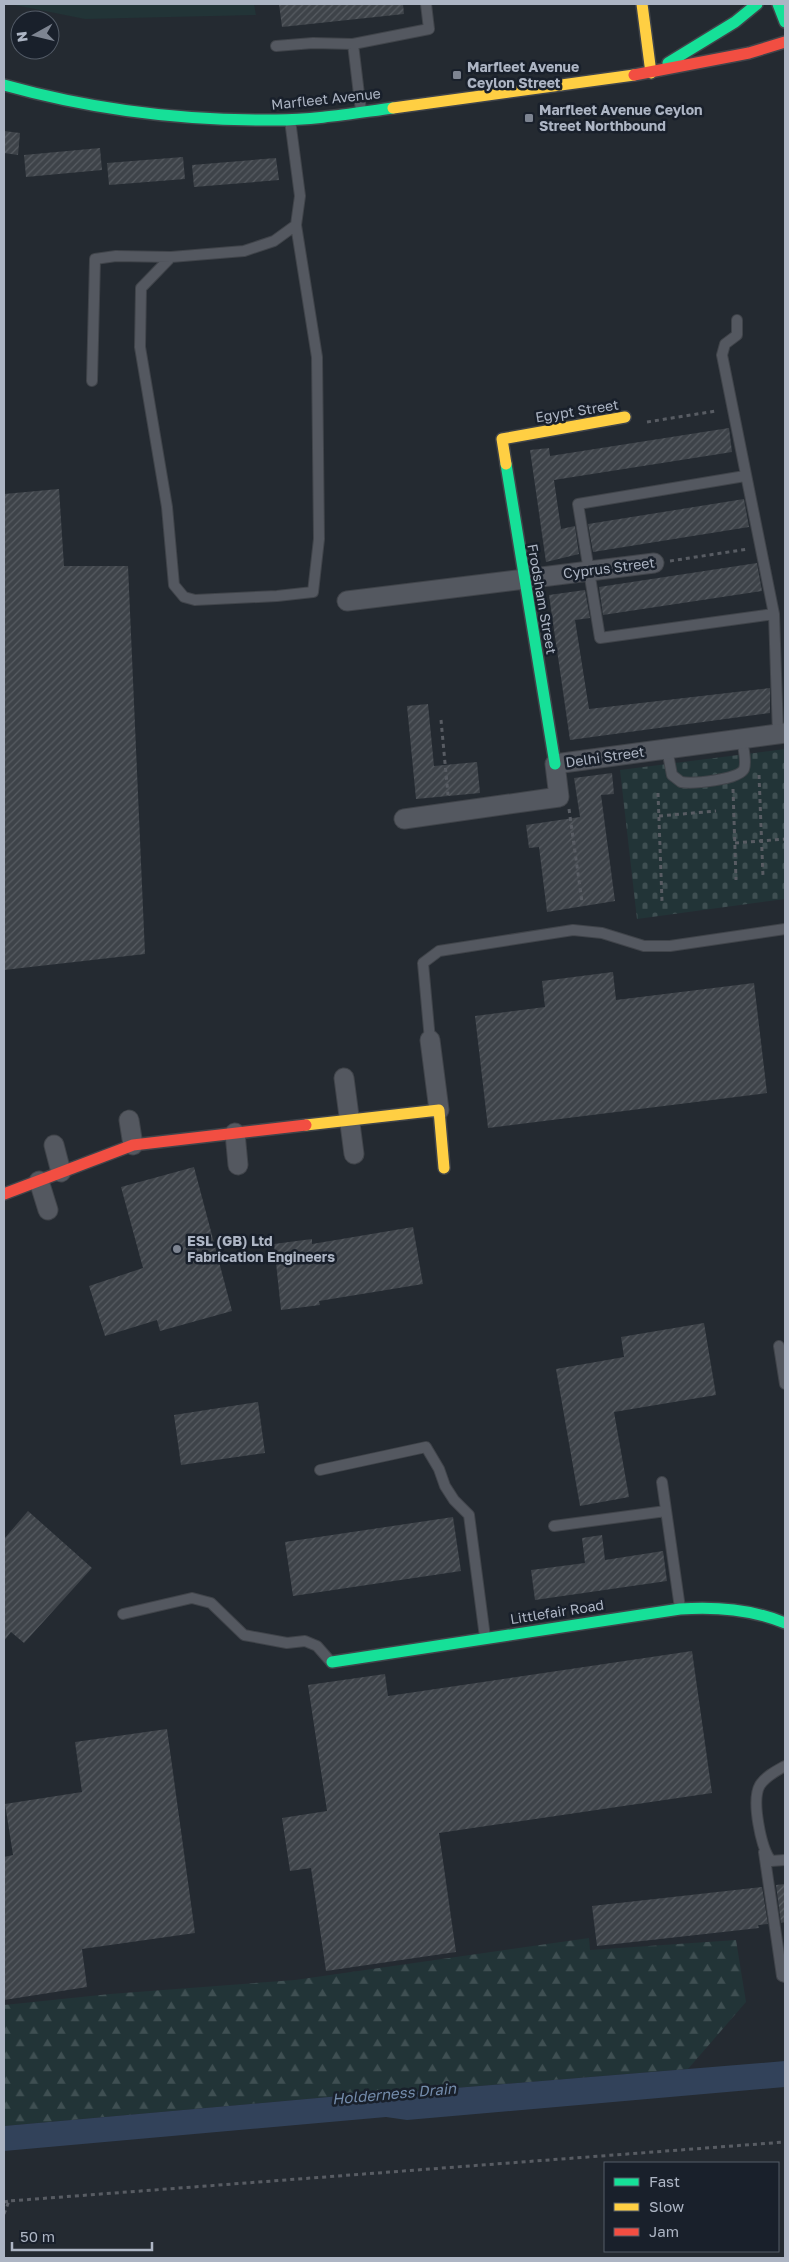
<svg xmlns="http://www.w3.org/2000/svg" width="789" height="2262" viewBox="0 0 789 2262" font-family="'Golos Text',sans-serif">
<defs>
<pattern id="forest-firs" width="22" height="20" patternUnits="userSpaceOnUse" patternTransform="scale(1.25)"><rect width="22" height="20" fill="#223437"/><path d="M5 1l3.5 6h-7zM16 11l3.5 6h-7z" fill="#3f4f52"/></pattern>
<pattern id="cemetery-stones" width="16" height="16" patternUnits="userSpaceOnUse" patternTransform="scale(1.25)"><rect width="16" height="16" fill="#223437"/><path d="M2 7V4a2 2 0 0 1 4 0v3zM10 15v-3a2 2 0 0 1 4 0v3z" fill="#3f4f52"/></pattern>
<pattern id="building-hatch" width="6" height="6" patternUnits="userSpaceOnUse" patternTransform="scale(1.25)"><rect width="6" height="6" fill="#3e4349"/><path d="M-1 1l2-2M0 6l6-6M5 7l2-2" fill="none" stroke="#575c62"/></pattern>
</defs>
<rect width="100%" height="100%" fill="#242a31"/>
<!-- forest -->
<path fill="url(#forest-firs)" d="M589,1938L590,1950L736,1940L746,2002L688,2069L406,2092H384L4,2126V2005L110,1994L295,1980Z"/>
<!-- cemetery -->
<path fill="url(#cemetery-stones)" d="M785,749V899L637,919L620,770Z"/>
<!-- park -->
<path fill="#223437" d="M10,4H254L256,15L85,19Z"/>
<!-- water -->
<path fill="#32425a" d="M785,2061V2087L407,2120L386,2117L4,2151V2126L384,2092H406Z"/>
<!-- building -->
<path fill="url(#building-hatch)" d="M279,4H403L404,14L282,27Z
M4,131L20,133L18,155L4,153Z
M100,148L102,170L26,177L24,155Z
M183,157L185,179L109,185L107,163Z
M276,158L279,180L194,187L192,165Z
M729,428L732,452L554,480L561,529L575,526L579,554L546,562L530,450L549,448L550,456Z
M59,489L64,566H128L145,954L4,970V494Z
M744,499L749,527L593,552L588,524Z
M757,563L762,591L603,615L599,587Z
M585,590L590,618L575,620L589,709L770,688V713L570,740L549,595Z
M428,704L434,766L477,762L480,793L416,799L407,706Z
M612,773L614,794L601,795L615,901L547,912L539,847L529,848L526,825L580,817L574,778Z
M613,972L616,1000L754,983L767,1093L488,1128L475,1016L545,1007L542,981Z
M194,1167L232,1311L160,1331L157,1320L105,1336L89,1286L143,1268L121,1187Z
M413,1227L423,1284L319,1301L320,1305L281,1310L274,1244L312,1239V1244Z
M704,1323L716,1395L614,1412L629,1497L580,1506L556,1369L624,1357L621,1337Z
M258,1402L265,1453L181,1465L174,1415Z
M28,1511L92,1568L24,1643L11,1632L4,1641V1539Z
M453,1517L461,1571L293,1596L285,1542Z
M602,1535L605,1560L663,1551L667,1581L535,1600L531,1570L585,1563L582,1538Z
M692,1651L712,1793L439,1833L456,1952L326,1971L311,1868L290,1871L282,1818L327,1811L308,1685L385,1674L388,1696Z
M167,1729L195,1933L82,1949L87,1987L4,2000V1857L13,1855L5,1804L82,1792L75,1742Z
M785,1884V1922L781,1923L776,1885Z
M762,1887L768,1924L758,1925L759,1928L597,1946L592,1906Z"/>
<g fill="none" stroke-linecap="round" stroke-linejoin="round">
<!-- lane casing -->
<g stroke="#40444a" stroke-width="12">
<path id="lane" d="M276,46L313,43L353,44
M361,111L353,44L429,29L426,4
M290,120L300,196L296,225L274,241L244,251L171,257L141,288L140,347L167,507L174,585L184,597L195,600L277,596L313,592L319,539L317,357L296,225
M737,320V335L725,344L722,355L774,614L778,734
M92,381L95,259L116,256L171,257
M745,476L578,504L600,638L774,614
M667,749L672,775L681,782C692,784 739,780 744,769C747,761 743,748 742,739
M430,1040L423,963L439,951L573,930L602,933L644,946H670L785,929
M779,1346L785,1384
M320,1470L426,1447L439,1469L445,1486L454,1500L469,1515L485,1637
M662,1482L680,1608
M554,1526L666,1511
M123,1614L192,1598L211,1603L244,1635L287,1643L305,1641L317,1646L331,1662
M785,1766C776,1771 766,1776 760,1785C751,1800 761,1848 771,1861L785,1860
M764,1852L782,1976L785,1977"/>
</g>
<!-- street casing -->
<g stroke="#40444a" stroke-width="21">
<path id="street" d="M347,601L654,563
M404,819L559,797L555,764L785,733
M430,1040L439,1110
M344,1078L354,1154
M129,1120L133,1145
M235,1133L238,1165
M54,1145L61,1172
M39,1181L48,1210"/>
</g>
<!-- fast casing -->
<g stroke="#40444a" stroke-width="14">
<path id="fast" d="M778,4L785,22
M668,63L735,22L757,4
M4,85C93,110 184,121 276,120C315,120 355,113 393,108
M506,464L555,764
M332,1662L680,1609C717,1607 751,1609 785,1623"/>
</g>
<!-- slow casing -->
<g stroke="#40444a" stroke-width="14">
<path id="slow" d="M642,4L651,73
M393,108L634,75
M506,464L502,439L625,417
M306,1125L439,1110L444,1168"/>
</g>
<!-- jam casing -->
<g stroke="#40444a" stroke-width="14">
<path id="jam" d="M634,75L749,53L785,42
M4,1194L133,1145L306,1125"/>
</g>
<!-- path -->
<path stroke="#585c63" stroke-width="3" stroke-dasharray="4 4" stroke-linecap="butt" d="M647,422L716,411
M670,561L748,549
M441,720L448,795
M759,775L763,877
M733,789L736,880
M658,793L662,901
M569,809L582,902
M659,816L716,811
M735,843L785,839
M4,2202L9,2201
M4,2214L9,2201L785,2142"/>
<!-- lane -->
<use href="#lane" stroke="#545860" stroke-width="10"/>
<!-- street -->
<use href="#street" stroke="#545860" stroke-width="19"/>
<!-- fast -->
<use href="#fast" stroke="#16e098" stroke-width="11"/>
<!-- slow -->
<use href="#slow" stroke="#ffcf43" stroke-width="11"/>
<!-- jam -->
<use href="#jam" stroke="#f24e42" stroke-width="11"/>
</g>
<!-- markers -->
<g fill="#7d8491" stroke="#19202b" stroke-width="2">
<rect x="452" y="70" width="10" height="10" rx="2.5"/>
<rect x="524" y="113" width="10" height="10" rx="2.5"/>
<circle cx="177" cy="1249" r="5"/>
</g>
<g text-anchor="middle" stroke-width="5" stroke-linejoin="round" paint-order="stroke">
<!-- poi labels -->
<g font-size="14" font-weight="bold" fill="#adb5c4" stroke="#19202b" text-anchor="start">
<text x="467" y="72">Marfleet Avenue<tspan x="467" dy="16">Ceylon Street</tspan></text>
<text x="539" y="115">Marfleet Avenue Ceylon<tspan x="539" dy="16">Street Northbound</tspan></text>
<text x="187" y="1246">ESL (GB) Ltd<tspan x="187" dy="16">Fabrication Engineers</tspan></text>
</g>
<!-- street labels -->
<g font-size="14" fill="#adb5c4" stroke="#19202b">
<text transform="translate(326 99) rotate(-6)" y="5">Marfleet Avenue</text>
<text transform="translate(577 411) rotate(-9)" y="5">Egypt Street</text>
<text transform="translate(609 568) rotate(-7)" y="5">Cyprus Street</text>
<text transform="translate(542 599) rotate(80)" y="5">Frodsham Street</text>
<text transform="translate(605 757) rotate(-8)" y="5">Delhi Street</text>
<text transform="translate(557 1612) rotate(-9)" y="5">Littlefair Road</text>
</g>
<!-- water labels -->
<g font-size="15" font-style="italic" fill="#748cac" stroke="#19202b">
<text transform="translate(394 2094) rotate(-5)" y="5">Holderness Drain</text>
</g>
</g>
<!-- border -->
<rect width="789" height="2262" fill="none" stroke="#adb5c4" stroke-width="10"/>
<!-- legend -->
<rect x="604" y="2162" width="175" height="90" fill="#19202b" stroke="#545c68"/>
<rect x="614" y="2178" width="25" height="8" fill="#16e098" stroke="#545c68"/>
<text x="649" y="2187" font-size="15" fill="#adb5c4">Fast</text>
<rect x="614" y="2203" width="25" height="8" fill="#ffcf43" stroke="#545c68"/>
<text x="649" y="2212" font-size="15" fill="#adb5c4">Slow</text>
<rect x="614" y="2228" width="25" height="8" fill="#f24e42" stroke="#545c68"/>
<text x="649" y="2237" font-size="15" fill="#adb5c4">Jam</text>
<!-- north arrow -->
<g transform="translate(35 35) rotate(262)"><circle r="24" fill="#19202b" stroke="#545c68"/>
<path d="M0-4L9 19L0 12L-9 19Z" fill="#7d8491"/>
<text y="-8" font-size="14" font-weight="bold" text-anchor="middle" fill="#adb5c4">N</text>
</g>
<!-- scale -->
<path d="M12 2242v8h140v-8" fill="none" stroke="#adb5c4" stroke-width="2.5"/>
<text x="20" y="2242" font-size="15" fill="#adb5c4" stroke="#19202b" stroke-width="4" paint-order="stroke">50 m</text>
</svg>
